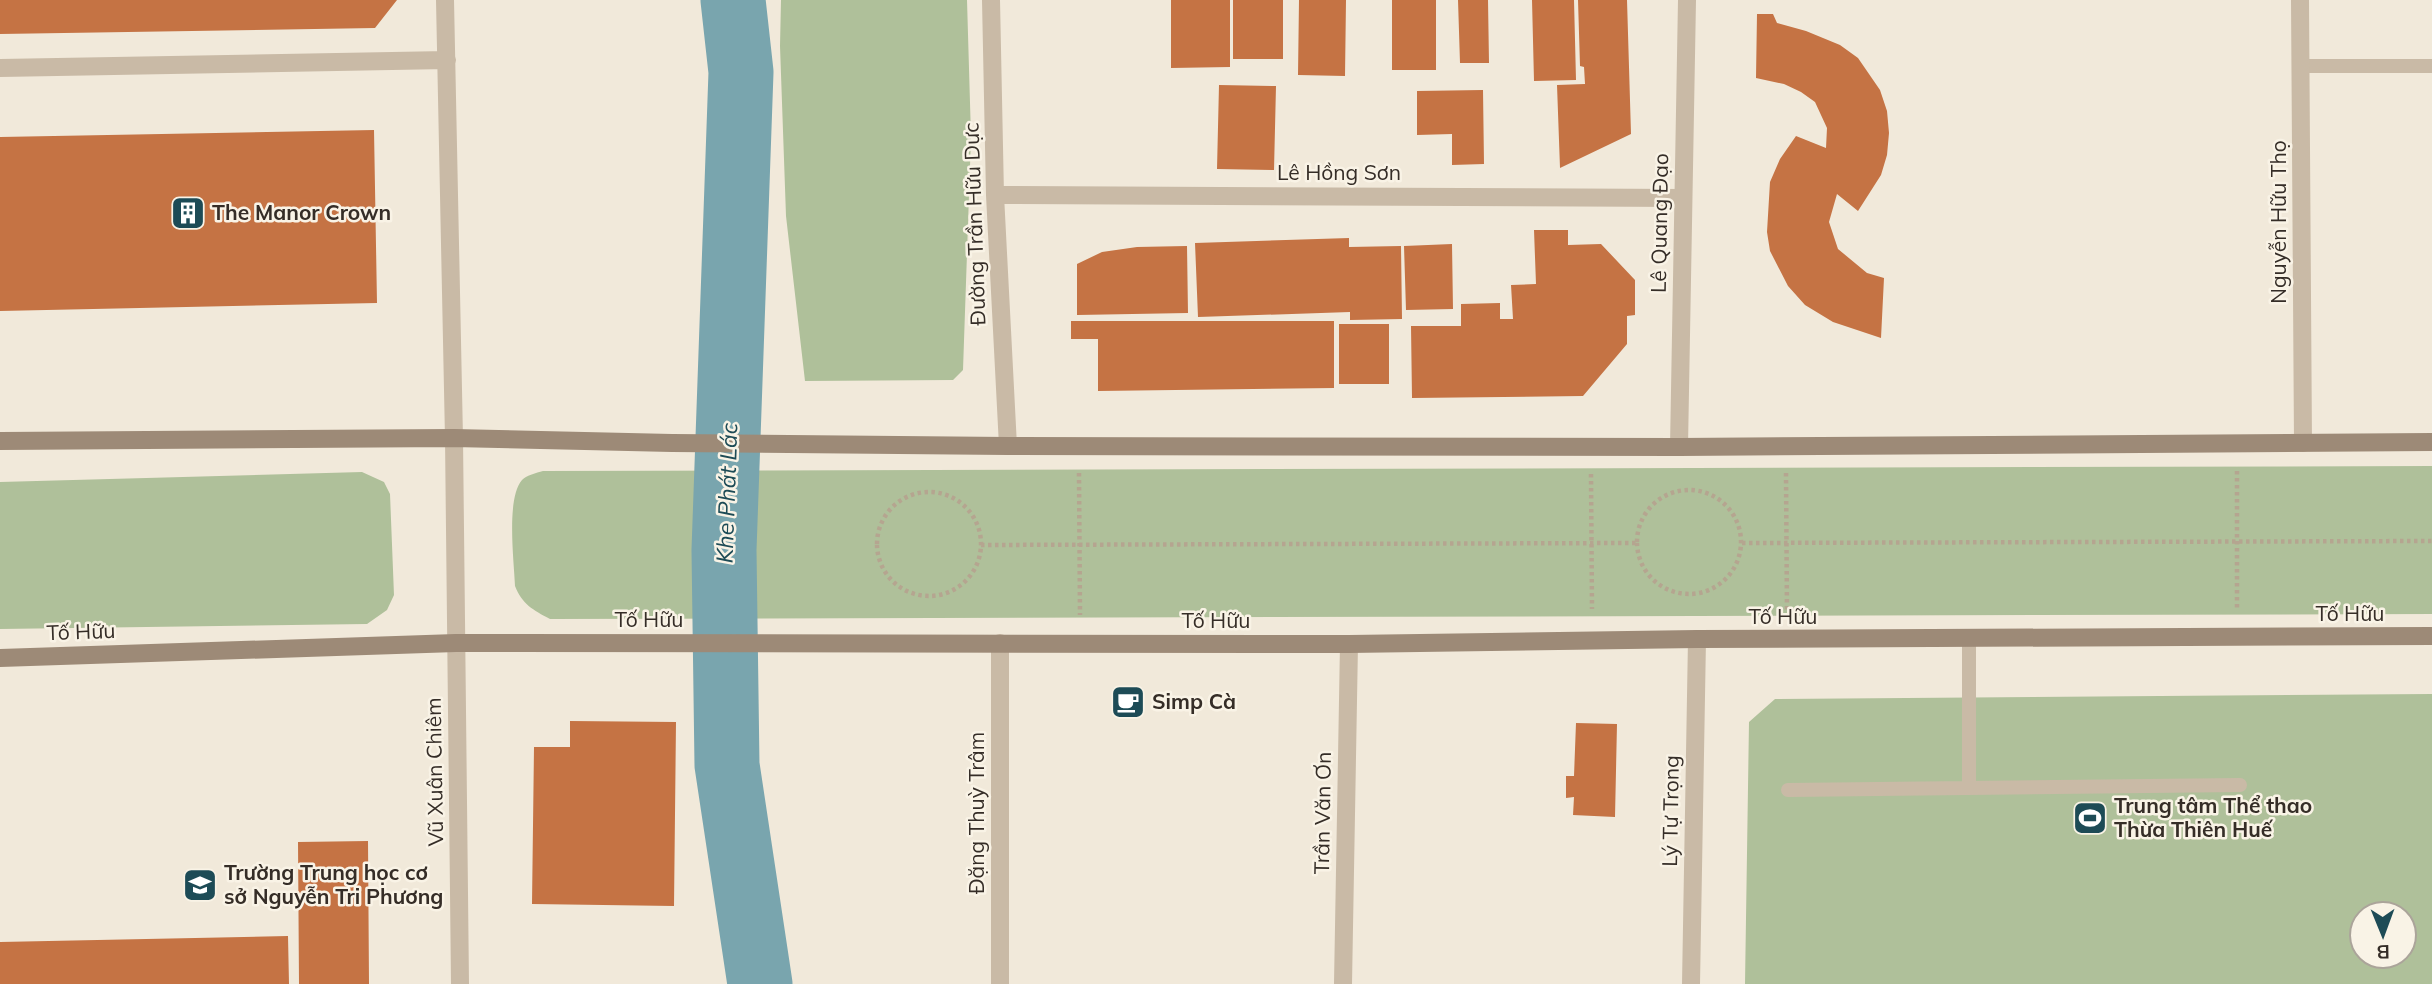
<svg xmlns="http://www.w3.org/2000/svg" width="2432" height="984" viewBox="0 0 2432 984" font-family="Mulish,sans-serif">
<rect width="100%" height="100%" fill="#f1e9da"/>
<!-- green -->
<path fill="#afc09a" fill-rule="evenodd" d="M781,0H967L971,137L963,370L953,380L805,381L786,216L780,46Z
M2432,466V614L550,619C533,610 522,604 515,586C514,561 506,498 522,480C527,475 536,473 543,471Z
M362,472L384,482L390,494L394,595L387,610L367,624L0,629V482Z
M2432,694V984H1745L1749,722L1775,699ZM2362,914H2404V956H2362Z"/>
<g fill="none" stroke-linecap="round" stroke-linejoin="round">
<!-- river -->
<path stroke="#79a5ae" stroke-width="65" d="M733,0L741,72L724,550L727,765L760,984"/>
</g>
<!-- building -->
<path fill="#c57344" d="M0,0H397L375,28L0,34Z
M1171,0H1230V67L1171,68Z
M1233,0H1283V59H1233Z
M1299,0H1346L1345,76L1298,75Z
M1392,0H1436V70H1392Z
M1458,0H1488L1489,63H1460Z
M1532,0H1574L1576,80L1534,81Z
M1578,0H1627L1631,134L1560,168L1557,85L1585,84L1584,67L1580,66Z
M1757,14H1773L1777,23L1806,31L1840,45L1858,58L1880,90L1887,111L1889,133L1887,155L1881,175L1858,211L1837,194L1829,222L1838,249L1867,273L1884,278L1881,338L1833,322L1805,305L1788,286L1770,251L1767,232L1770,182L1780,159L1796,136L1826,148L1827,128L1815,102L1801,92L1784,84L1756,78Z
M1219,85L1276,86L1274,170L1217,169Z
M1483,90L1484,164L1452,165V134L1417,135V91Z
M374,130L377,303L0,311V137Z
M1534,230H1568V245L1601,244L1635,280V315L1627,316V344L1583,396L1412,398L1411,326H1461V304L1500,303V319H1513L1511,285L1536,284Z
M1349,238V247L1401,246L1402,319L1350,320V312L1198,317L1195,243Z
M1452,244L1453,309L1406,310L1404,246Z
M1187,246L1188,313L1077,315V264L1102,252L1137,247Z
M1071,321H1334V388L1098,391V339H1071Z
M1339,324H1389V384H1339Z
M570,721L676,722L674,906L532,904L534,747H570Z
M1576,723L1617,724L1615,817L1573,815L1574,797L1566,798V776H1574Z
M368,841L369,984H299L298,842Z
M288,936L289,984H0V942Z"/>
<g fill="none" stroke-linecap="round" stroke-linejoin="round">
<!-- path -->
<path stroke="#b5a590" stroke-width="4.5" stroke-dasharray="3.5 3.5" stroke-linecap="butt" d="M2237,471V609
M1079,473L1080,615
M1786,473L1787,612
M1591,474L1592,609
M1637 542a52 52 0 1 1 104 0a52 52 0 1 1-104 0Z
M877 544a52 52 0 1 1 104 0a52 52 0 1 1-104 0Z
M1742,543L2432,541
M981,545L1637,543"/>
<!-- lane -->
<path stroke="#c9baa6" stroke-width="14" d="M2300,66H2432
M1969,638V788
M1788,790L2240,785"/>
<!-- street -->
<path stroke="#c9baa6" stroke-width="18" d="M445,0L454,438L460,984
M991,0L995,195L1008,446
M2300,0L2303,443
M0,68L447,60
M995,195L1683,198
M1679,447L1687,0
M1000,643V984
M1343,984L1349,644
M1691,984L1697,639"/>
<!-- secondary -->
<path stroke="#9d8a77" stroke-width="18" d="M0,441L454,438L672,443L1008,446L1679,447L2432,442
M0,658L456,643L1349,644L1697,639L2432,636"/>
</g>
<!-- icons -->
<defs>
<g id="building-square" transform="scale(1.75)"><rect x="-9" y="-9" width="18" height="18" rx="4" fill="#1d4b56" stroke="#f9f3e6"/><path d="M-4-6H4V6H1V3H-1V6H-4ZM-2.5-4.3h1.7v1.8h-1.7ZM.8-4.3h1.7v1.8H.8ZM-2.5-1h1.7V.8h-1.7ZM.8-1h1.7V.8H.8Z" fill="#fff"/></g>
<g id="cafe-square" transform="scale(1.75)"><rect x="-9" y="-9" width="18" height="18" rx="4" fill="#1d4b56" stroke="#f9f3e6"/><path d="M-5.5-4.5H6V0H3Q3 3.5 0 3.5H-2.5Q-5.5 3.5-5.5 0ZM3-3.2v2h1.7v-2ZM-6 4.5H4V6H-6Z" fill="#fff"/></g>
<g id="stadium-square" transform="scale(1.75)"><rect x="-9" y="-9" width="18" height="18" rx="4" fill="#1d4b56" stroke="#f9f3e6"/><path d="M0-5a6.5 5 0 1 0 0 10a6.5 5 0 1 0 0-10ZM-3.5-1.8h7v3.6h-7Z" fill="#fff"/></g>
<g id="school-square" transform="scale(1.75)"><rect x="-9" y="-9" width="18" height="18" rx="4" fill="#1d4b56" stroke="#f9f3e6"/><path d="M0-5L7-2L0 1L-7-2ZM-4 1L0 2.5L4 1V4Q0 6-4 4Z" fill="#fff"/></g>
</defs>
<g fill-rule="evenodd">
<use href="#building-square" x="188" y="213"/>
<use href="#cafe-square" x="1128" y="702"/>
<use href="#stadium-square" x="2090" y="818"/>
<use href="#school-square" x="200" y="885"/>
</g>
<g text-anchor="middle" stroke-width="5" stroke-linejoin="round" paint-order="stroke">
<!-- street labels -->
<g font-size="21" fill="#352d27" stroke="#f9f3e6">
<text x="1339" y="180">Lê Hồng Sơn</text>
<text transform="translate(2279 222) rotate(-90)" y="7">Nguyễn Hữu Thọ</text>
<text transform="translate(1660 223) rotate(-89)" y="7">Lê Quang Đạo</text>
<text transform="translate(975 224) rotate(-92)" y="7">Đường Trần Hữu Dực</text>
<text x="2350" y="621">Tố Hữu</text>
<text x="1783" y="624">Tố Hữu</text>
<text x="649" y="627">Tố Hữu</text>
<text x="1216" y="628">Tố Hữu</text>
<text transform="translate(81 632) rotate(-2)" y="7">Tố Hữu</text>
<text transform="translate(435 772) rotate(-91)" y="7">Vũ Xuân Chiêm</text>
<text transform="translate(1671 811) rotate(-89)" y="7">Lý Tự Trọng</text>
<text transform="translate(977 813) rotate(-90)" y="7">Đặng Thuỳ Trâm</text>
<text transform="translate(1323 813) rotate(-89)" y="7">Trần Văn Ơn</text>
</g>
<!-- poi labels -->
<g font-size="21" font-weight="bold" fill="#352d27" stroke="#f9f3e6" text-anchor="start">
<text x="212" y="220">The Manor Crown</text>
<text x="1152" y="709">Simp Cà</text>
<text x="2114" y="813">Trung tâm Thể thao<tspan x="2114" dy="24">Thừa Thiên Huế</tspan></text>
<text x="224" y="880">Trường Trung học cơ<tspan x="224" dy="24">sở Nguyễn Tri Phương</tspan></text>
</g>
<!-- water labels -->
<g font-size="23" font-style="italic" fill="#1d4b56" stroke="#f9f3e6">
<text transform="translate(727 493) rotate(-88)" y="8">Khe Phát Lác</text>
</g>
</g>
<!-- north arrow -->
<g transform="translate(2383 935) rotate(179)"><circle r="33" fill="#f9f3e6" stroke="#aba49a" stroke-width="2"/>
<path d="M0-5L12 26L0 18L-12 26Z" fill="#1d4b56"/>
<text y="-10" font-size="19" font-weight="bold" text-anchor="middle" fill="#352d27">B</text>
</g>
</svg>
